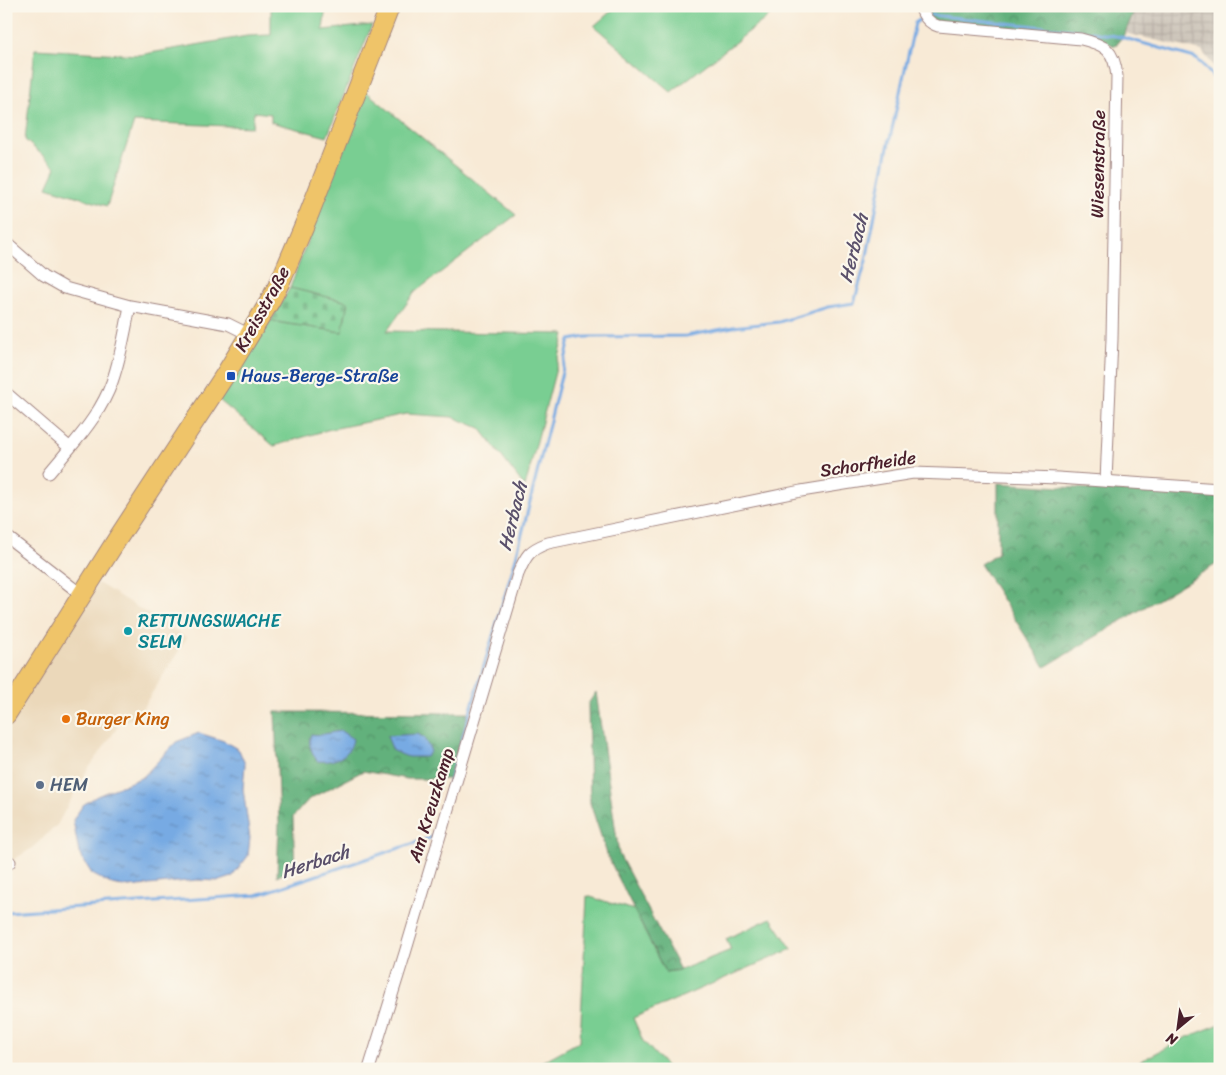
<svg xmlns="http://www.w3.org/2000/svg" width="1226" height="1075" viewBox="0 0 1226 1075" font-family="Sriracha,sans-serif">
<defs>
<pattern id="industrial-grid" width="8" height="8" patternUnits="userSpaceOnUse" patternTransform="scale(1.25)"><rect width="8" height="8" fill="#cbc3b8"/><path d="M0 4h8M4 0v8" fill="none" stroke="#b0a79e"/></pattern>
<pattern id="forest-crowns" width="20" height="18" patternUnits="userSpaceOnUse" patternTransform="scale(1.25)"><rect width="20" height="18" fill="#62b17c"/><path d="M2 6a3 3 0 1 1 6 0M12 15a3 3 0 1 1 6 0" fill="none" stroke="#538f66"/></pattern>
<pattern id="cemetery-stones" width="16" height="16" patternUnits="userSpaceOnUse" patternTransform="scale(1.25)"><rect width="16" height="16" fill="#79ce92"/><path d="M2 7V4a2 2 0 0 1 4 0v3zM10 15v-3a2 2 0 0 1 4 0v3z" fill="#6ab07e"/></pattern>
<pattern id="water-ripples" width="26" height="14" patternUnits="userSpaceOnUse" patternTransform="scale(1.25)"><rect width="26" height="14" fill="#77aae3"/><path d="M2 4q2-2 4 0t4 0M15 11q2-2 4 0t4 0" fill="none" stroke="#648ab8"/></pattern>
</defs>
<rect width="100%" height="100%" fill="#fbf7ec"/>
<filter id="ink" filterUnits="userSpaceOnUse"><feTurbulence type="fractalNoise" baseFrequency=".02" numOctaves="2"/><feDisplacementMap in="SourceGraphic" scale="10" xChannelSelector="R" yChannelSelector="G"/><feConvolveMatrix kernelMatrix="1 2 1 2 8 2 1 2 1" color-interpolation-filters="sRGB"/></filter>
<filter id="wash" filterUnits="userSpaceOnUse"><feTurbulence type="fractalNoise" baseFrequency=".0096" numOctaves="4" result="noise"/><feDisplacementMap in="SourceGraphic" scale="20" xChannelSelector="R" yChannelSelector="G"/><feGaussianBlur stdDeviation="1.12" result="paint"/><feColorMatrix in="noise" values="0 0 0 0 0 0 0 0 0 0 0 0 0 0 0 0 0 1.4 0 .05"/><feComposite in="paint" operator="in"/></filter>
<g filter="url(#wash)">
<rect width="100%" height="100%" fill="#f8ead6"/>
<!-- built -->
<path fill="#ebd8ba" d="M98,583L187,638L138,715L120,724L86,772L57,825L32,848L10,862L6,860V731L16,711Z"/>
<!-- industrial -->
<path fill="url(#industrial-grid)" d="M1136,6H1220V74L1202,51L1125,33Z"/>
<!-- grass -->
<path fill="#79ce92" stroke="#62765e" d="M271,6H326L323,30L372,25L327,137L271,122V114L254,112L252,127L134,122L107,206L47,187L56,167L25,140L35,49L139,55L247,36L271,35Z
M617,6H782L671,92L594,26Z
M363,89L516,215L415,292L387,331L565,334L525,487L480,428L453,417L406,414L327,430L274,446L219,400L271,320L282,323L342,332L348,302L290,288Z
M587,896L634,910L665,972L680,970L731,950L726,939L771,918L792,949L633,1018L643,1041L669,1069H524L538,1064L580,1041Z
M1220,1024V1069H1120L1135,1064L1185,1038Z"/>
<!-- forest -->
<path fill="url(#forest-crowns)" stroke="#566854" d="M923,6H1136L1125,33L1115,46L1093,36L940,23L931,19Z
M998,483L1220,497V562L1045,667L980,564L998,553Z
M596,692L619,854L680,970L665,972L608,857L590,803L588,704Z
M275,712L468,713L449,779H407L363,771L309,799L293,817L295,870L277,876L279,823Z"/>
<!-- cemetery -->
<path fill="url(#cemetery-stones)" stroke="#62765e" d="M290,288L348,302L342,332L282,323L271,320Z"/>
<!-- water -->
<path fill="url(#water-ripples)" stroke="#606487" d="M341,731L353,739C350,757 334,763 317,761C312,752 307,744 311,734C322,736 330,732 341,731Z
M199,733L224,741L239,750L245,764L243,789L250,838L248,856L232,877L220,881L197,880L129,887L111,884L92,874L79,853L73,820L83,805L97,796L143,777L176,742Z
M418,734L424,738L431,751L426,757H408L393,751L387,736Z"/>
<g fill="none" stroke-linecap="round" stroke-linejoin="round">
<!-- stream -->
<path stroke="#77aae3" stroke-width="3" d="M931,15L1092,32L1121,37L1195,58L1203,65L1220,85
M6,912L257,895L433,837L516,558L570,340L586,337L686,336L733,327L779,322L828,307L854,303L866,261L887,152L915,23L922,18"/>
</g>
</g>
<g filter="url(#ink)">
<g fill="none" stroke-linecap="round" stroke-linejoin="round">
<!-- minor casing -->
<g stroke="#a18480" stroke-width="13">
<path id="minor" d="M920,6C923,16 928,23 938,26L1081,39C1106,45 1114,50 1117,76L1112,339L1106,481
M6,243L44,276L65,288L130,306L228,324L250,335
M6,393L70,448C87,428 103,407 112,382C121,357 125,331 130,306
M49,473L70,448
M6,536L82,595
M6,866L10,862
M369,1069L405,953L518,574C526,555 529,550 548,543L801,491L913,473L1058,478L1220,489"/>
</g>
<!-- primary casing -->
<g stroke="#a18480" stroke-width="21">
<path id="primary" d="M6,715L116,541L225,375L270,301L280,282L309,214L390,6"/>
</g>
<!-- minor -->
<use href="#minor" stroke="#fff" stroke-width="11"/>
<!-- primary -->
<use href="#primary" stroke="#efc469" stroke-width="19"/>
</g>
</g>
<!-- markers -->
<rect fill="#1a4fb4" stroke="#fbf7ec" stroke-width="2" x="226" y="371" width="10" height="10" rx="2.5"/>
<circle fill="#0f9aa8" stroke="#fbf7ec" stroke-width="2" cx="128" cy="631" r="5"/>
<circle fill="#e8710a" stroke="#fbf7ec" stroke-width="2" cx="66" cy="719" r="5"/>
<circle fill="#5c6f8a" stroke="#fbf7ec" stroke-width="2" cx="40" cy="785" r="5"/>
<g text-anchor="middle" stroke-width="4.5" stroke-linejoin="round" paint-order="stroke">
<!-- street labels -->
<g font-size="18" fill="#4a1f2b" stroke="#fbf7ec">
<text transform="translate(1098 164) rotate(-89)" y="6">Wiesenstraße</text>
<text transform="translate(262 309) rotate(-61)" y="6">Kreisstraße</text>
<text transform="translate(868 464) rotate(-8)" y="6">Schorfheide</text>
<text transform="translate(431 805) rotate(-73)" y="6">Am Kreuzkamp</text>
</g>
<!-- transit labels -->
<g font-size="18" fill="#164399" stroke="#fbf7ec" text-anchor="start">
<text x="241" y="382">Haus-Berge-Straße</text>
</g>
<!-- culture labels -->
<g font-size="18" fill="#0d838f" stroke="#fbf7ec" text-anchor="start">
<text x="138" y="627">RETTUNGSWACHE<tspan x="138" dy="21">SELM</tspan></text>
</g>
<!-- food labels -->
<g font-size="18" fill="#c56008" stroke="#fbf7ec" text-anchor="start">
<text x="76" y="725">Burger King</text>
</g>
<!-- service labels -->
<g font-size="18" fill="#4e5e75" stroke="#fbf7ec" text-anchor="start">
<text x="50" y="791">HEM</text>
</g>
<!-- water labels -->
<g font-size="19" font-style="italic" fill="#5a506b" stroke="#fbf7ec">
<text transform="translate(853 248) rotate(-76)" y="7">Herbach</text>
<text transform="translate(512 516) rotate(-76)" y="7">Herbach</text>
<text transform="translate(315 861) rotate(-18)" y="7">Herbach</text>
</g>
</g>
<!-- margin -->
<rect width="1226" height="1075" fill="none" stroke="#fbf7ec" stroke-width="25"/>
<!-- north arrow -->
<g transform="translate(1178 1028) rotate(209)" stroke="#fbf7ec" stroke-width="4" paint-order="stroke">
<path d="M0-4L9 19L0 12L-9 19Z" fill="#4a1f2b"/>
<text y="-8" font-size="14" font-weight="bold" text-anchor="middle" fill="#4a1f2b">N</text>
</g>
</svg>
